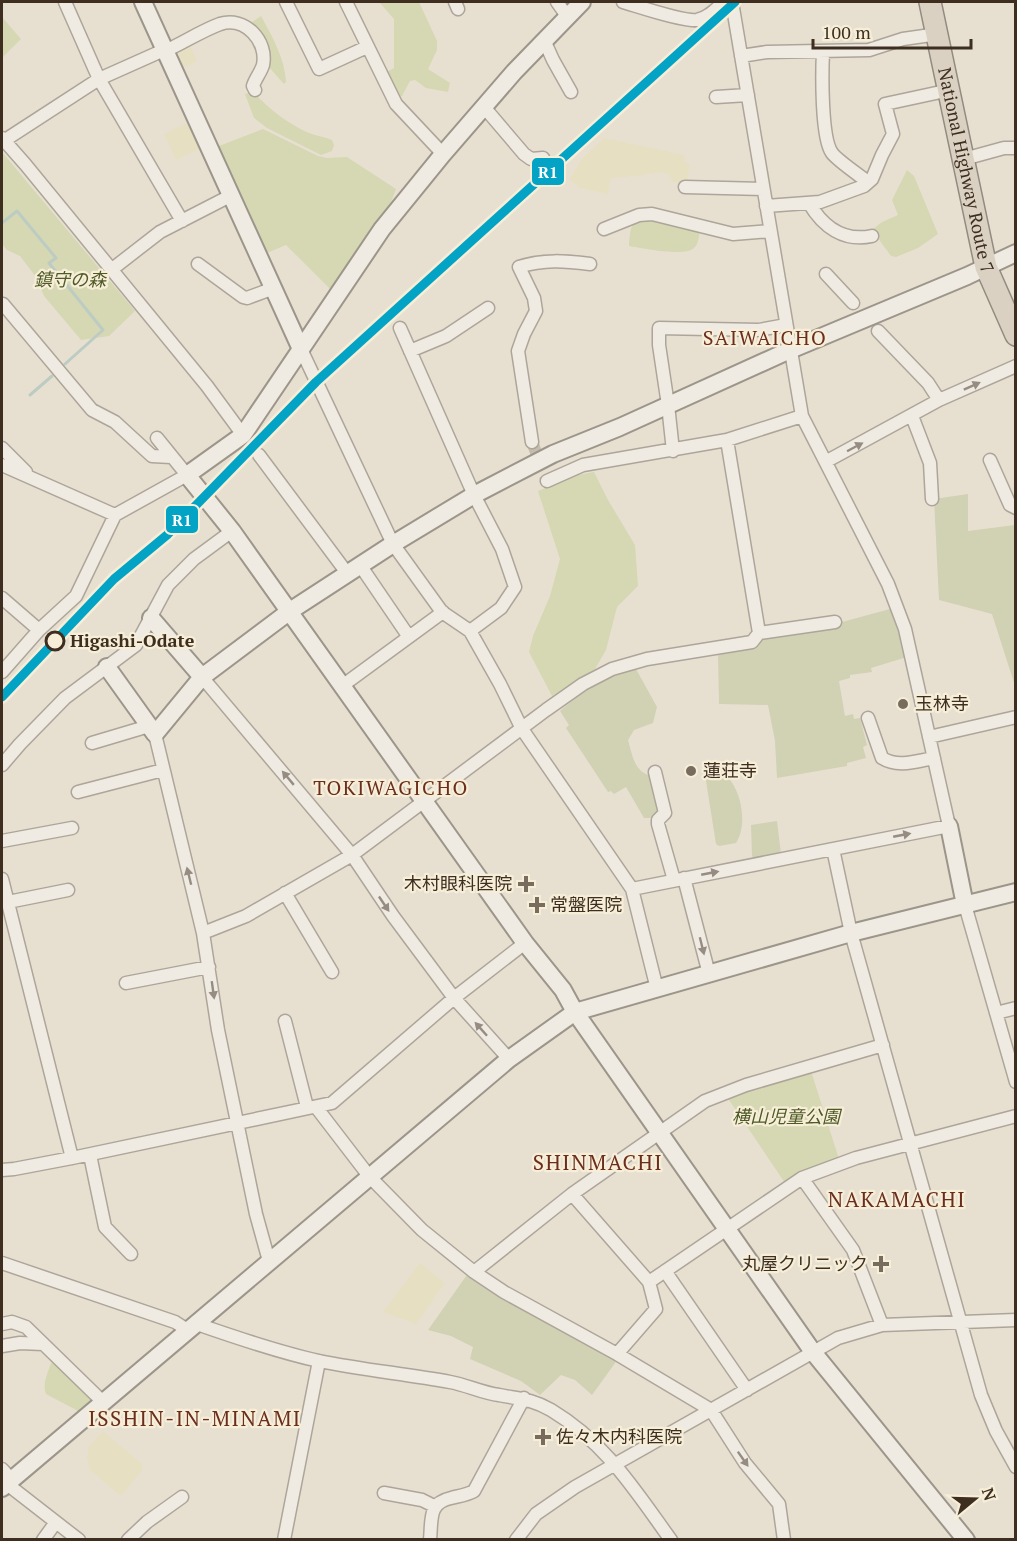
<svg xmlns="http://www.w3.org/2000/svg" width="1017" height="1541" viewBox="0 0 1017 1541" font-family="'PT Serif','Noto Sans JP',serif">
<rect width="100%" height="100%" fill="#e7e0d1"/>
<!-- farmland -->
<path fill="#e6dfc2" d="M191,47L197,61L186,67L183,66L178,56L180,51Z
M187,123L199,149L176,160L164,134Z
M604,138L685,155L684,162L690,164L687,183L673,182L668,174L662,172L635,176L611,178L608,194L580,188L569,179L582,159Z
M420,1263L445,1283L416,1324L383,1312Z
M103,1431L142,1464V1470L123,1494L119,1495L89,1469L87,1457L89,1446Z"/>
<!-- green -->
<path fill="#d6d7b3" d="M379,2H419L437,41V50L428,69L450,83L448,92L426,88L415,80L410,81L402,96L398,97L385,73L394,68V19Z
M261,16C272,36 285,59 286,82L284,84L267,65L253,28L252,22Z
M2,17L21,39L2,58Z
M253,92C269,109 288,124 309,133C317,136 325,137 332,140L334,145L332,151L321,155L267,128L254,118L245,94Z
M263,129L318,156L327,158L347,157L396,189L390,205L331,290L286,245L267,253L220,151L219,146Z
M2,152L135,311L109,336L81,340L44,296L36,277L20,256L7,250L2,244Z
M907,170L914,176L938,234L918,248L896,257L891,256L872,230L882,222L898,215L892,200Z
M642,218L700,229C699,234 699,243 695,247C687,258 642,248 629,246C630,234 629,222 642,218Z
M594,472L608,500L635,545L638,586L617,607L606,650L595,669L552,696L529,652L533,636L550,596L560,559L538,491L578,475Z
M811,1071L839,1159L785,1183L727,1097Z
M56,1362L92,1398L91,1403L80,1412L46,1394C42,1383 48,1373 51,1363Z"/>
<!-- cemetery -->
<path fill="#d1d1b3" d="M968,494V531L1015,525V686L992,614L939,600L934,499Z
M890,609L907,657L871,668L872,672L850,675V678L839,681L845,716L853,714L854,719L860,718L867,745L863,747L866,758L847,763V766L777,778L775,741L768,705L719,704L718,653L759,646L758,637L831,625Z
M636,669L657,707L653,723L634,730L628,740C633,757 634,772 652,776L661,812L650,818H644L626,787L614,794L611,791L608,792L566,728L569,725L560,711C585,689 604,678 636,669Z
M717,768C723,773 731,779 734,786C743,802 746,828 736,843L719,846L716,844L706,781L712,769Z
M777,821L781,854L754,859L752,856L751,825Z
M469,1272L618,1359L592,1395L575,1380L561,1375L540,1395L521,1381L470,1359L473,1347L451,1336L428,1330Z"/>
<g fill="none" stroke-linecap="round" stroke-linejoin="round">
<!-- stream -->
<path stroke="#bcccc2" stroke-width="3" d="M2,223L17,211L56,258L49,263L103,330L65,364
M30,395L52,376"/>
<!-- street-tunnel -->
<path stroke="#c5bcae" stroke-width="12" stroke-dasharray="12 6" stroke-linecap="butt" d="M532,442L547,481"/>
<!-- street casing -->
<g stroke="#ada599" stroke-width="15">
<path id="street" d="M65,2L99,79L182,221
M286,2L319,69L367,47
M346,2L396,104L443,154
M455,2L458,9
M557,2L567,16
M623,2C637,6 684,22 697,20C708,18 716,9 724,2
M544,40L553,60L571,92
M165,51C183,43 201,31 220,24C245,16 268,41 263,65C261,72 255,79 253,86L255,90
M823,52C822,72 821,138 832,153C838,161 859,175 868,182
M741,56L767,52L869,50L903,39L938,34
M716,97L748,95
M484,107L524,154L531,159L543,158
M2,138L25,164L207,386L243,435
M2,142L99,79L164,50
M964,159L1004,148H1016
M685,187L763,189
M809,203C823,227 844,242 872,236
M766,206L820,202L864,186L872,179L882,155L893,134L885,104L950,90
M604,229L639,215L652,214L733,234L770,231
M198,264L243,297L247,298L274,288
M111,270L160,232L232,195
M826,274L853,303
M3,304L92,410L115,422L152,456L171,457
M400,328L474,495L502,549L515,587L501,608L470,631
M878,331L928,383L939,400
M300,347L393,544L442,612L470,631L500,684L522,729L632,889L657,989
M410,351L446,336L488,308
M912,416L930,463L932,499
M727,440L759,633
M532,442L518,351L524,334L536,311L534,298L519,267C544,259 565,261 590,264
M2,448L26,472
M673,451L668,405L659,345V328L759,330L786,325
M259,455L347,573
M990,460L1010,505L1016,508
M827,461L939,400L1016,366
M2,465L115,515
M547,481L583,465L727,440L802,416
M360,565L409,637
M2,598L39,630
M2,672L39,630L76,596L115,515L187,475L157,438
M202,677L352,855L393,916L454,998L509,1059
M342,686L443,612
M868,718L882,758C898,768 917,761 934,758
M155,734L203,933L218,1030L256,1214L269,1261
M929,737L1016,717
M92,743L149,726
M2,765L20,744L65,698L136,645L168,585L194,559L232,531
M655,772L665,813L658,820V824L674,880
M78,792L163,770
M2,841L72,828
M833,849L851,933L981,1395L996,1431L1016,1467
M684,878L709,974
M2,879L72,1158
M632,889L949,826L905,629L888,584L802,416L732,2
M285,893L332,972
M8,902L68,890
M965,905L1016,1082
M203,933L246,916L352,855L546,710L583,684L612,669L647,659L752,642L759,633L835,622
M126,983L209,967
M996,1013L1016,1008
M285,1021L307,1107
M316,1107L369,1176L422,1230L474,1272L504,1292L617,1354L711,1410L745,1463L779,1504L784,1540
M90,1155L105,1227L131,1254
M2,1170L14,1169L72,1158L332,1103L454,998L525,943
M802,1178L853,1250L882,1325
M572,1194L649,1282L656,1309L617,1354
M2,1263L175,1322L189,1331
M665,1271L747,1390
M474,1272L572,1194L705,1101L746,1085L883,1045
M649,1282L802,1178L856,1158L1016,1116
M2,1324L12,1322L26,1327L104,1403
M197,1324C237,1338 278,1352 319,1361C363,1370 407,1374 450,1382C467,1385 482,1393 499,1395C519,1399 532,1399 551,1410C606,1443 634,1489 671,1540
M2,1346L20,1343L43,1344
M2,1469L12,1480
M7,1484L79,1540
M384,1493L422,1500L434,1506
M43,1540L56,1522
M128,1540L147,1522L182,1497
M284,1540L319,1361
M430,1540C432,1519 428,1503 451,1498C459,1496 467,1495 474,1491L524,1398
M516,1540L536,1514L575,1487L838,1338L882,1325L1016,1320"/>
</g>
<!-- secondary casing -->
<g stroke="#9c958a" stroke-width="20">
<path id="secondary" d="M143,2L300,347
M582,2L514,72L443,154L382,229L243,435L187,475L232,531L525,943L563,990L575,1012L813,1352L966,1540
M151,618L202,677
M107,667L155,734L202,677L290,611L393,544L474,495L553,454L620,427L790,350L967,276L1016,253
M949,826L965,905
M2,1488L509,1059L575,1012L851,933L1016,892"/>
</g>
<!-- highway casing -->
<g stroke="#928b80" stroke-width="24">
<g id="highway">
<path id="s1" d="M930,2L986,267L1016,335"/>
</g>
</g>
<!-- street -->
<use href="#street" stroke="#efebe3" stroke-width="12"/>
<!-- secondary -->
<use href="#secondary" stroke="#efebe3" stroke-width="16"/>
<!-- highway -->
<use href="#highway" stroke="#dad1c2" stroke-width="21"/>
<!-- rail-1 casing -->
<g stroke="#f7eed8" stroke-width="14">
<path id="rail-1" d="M2,697L114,579L167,535L316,382L735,2"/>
</g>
<!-- rail-1 -->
<use href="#rail-1" stroke="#03a3c5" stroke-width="9"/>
</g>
<!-- one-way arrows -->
<defs><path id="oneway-solid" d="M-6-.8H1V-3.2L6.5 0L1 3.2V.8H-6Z" transform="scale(1.5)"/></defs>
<g fill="#968c82">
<use href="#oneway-solid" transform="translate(972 386) rotate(-24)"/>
<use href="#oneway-solid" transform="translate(855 447) rotate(-28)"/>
<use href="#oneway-solid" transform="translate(288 778) rotate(-130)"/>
<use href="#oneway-solid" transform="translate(902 835) rotate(-11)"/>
<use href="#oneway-solid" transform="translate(710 873) rotate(-11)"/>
<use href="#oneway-solid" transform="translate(189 876) rotate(-104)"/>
<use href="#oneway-solid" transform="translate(384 904) rotate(56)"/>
<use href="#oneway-solid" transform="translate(702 946) rotate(76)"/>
<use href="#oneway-solid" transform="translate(213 990) rotate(82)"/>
<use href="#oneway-solid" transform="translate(481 1029) rotate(-132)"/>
<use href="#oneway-solid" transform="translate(743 1459) rotate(55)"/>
</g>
<!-- markers -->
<circle fill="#f7eed8" stroke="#3d2e20" stroke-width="3" cx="55" cy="641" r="9"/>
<g fill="#786c5e" stroke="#f7eed8" stroke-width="2">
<circle cx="903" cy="704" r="6"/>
<circle cx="691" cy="771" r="6"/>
<path d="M523 875h6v6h6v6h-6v6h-6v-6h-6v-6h6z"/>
<path d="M534 896h6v6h6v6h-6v6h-6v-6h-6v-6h6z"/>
<path d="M878 1255h6v6h6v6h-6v6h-6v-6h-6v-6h6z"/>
<path d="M540 1428h6v6h6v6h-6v6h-6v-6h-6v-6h6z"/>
</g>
<g text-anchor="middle" stroke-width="4.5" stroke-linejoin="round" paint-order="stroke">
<!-- street labels -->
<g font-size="18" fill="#3d2e20" stroke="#f7eed8">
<text dy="6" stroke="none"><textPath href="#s1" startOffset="172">National Highway Route 7</textPath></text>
</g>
<!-- park labels -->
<g font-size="18" font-style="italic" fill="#4d5a26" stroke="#f7eed8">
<text x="70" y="286">鎮守の森</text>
<text x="786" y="1123">横山児童公園</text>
</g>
<!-- stop labels -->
<g font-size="18" font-weight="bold" fill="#3d2e20" stroke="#f7eed8" text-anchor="start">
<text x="70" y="647">Higashi-Odate</text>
</g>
<!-- poi labels -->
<g font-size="18" fill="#3d2e20" stroke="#f7eed8" text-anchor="start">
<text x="915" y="710">玉林寺</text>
<text x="703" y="777">蓮荘寺</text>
<text x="512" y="890" text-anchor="end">木村眼科医院</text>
<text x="550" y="911">常盤医院</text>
<text x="868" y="1270" text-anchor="end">丸屋クリニック</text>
<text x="556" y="1443">佐々木内科医院</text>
</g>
<!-- neighbourhood labels -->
<g font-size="20" letter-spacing="1.5" fill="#6b2e1e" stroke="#f7eed8">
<text x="765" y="345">SAIWAICHO</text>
<text x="391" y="795">TOKIWAGICHO</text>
</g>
<!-- quarter labels -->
<g font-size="21" letter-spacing="1.5" fill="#6b2e1e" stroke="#f7eed8">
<text x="598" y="1170">SHINMACHI</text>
<text x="897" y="1207">NAKAMACHI</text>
<text x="195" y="1426">ISSHIN-IN-MINAMI</text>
</g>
</g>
<g stroke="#f7eed8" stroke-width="2">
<rect x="531" y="157" width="34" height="29" rx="6" fill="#03a3c5"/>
<rect x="165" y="505" width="34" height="29" rx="6" fill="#03a3c5"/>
</g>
<g font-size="16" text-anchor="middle" font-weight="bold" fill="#fff">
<text x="548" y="178">R1</text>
<text x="182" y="526">R1</text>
</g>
<!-- border -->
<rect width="1017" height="1541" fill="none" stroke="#3d2e20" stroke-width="6"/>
<!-- north arrow -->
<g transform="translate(975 1499) rotate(71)" stroke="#f7eed8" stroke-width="4.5" paint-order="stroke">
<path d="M0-4.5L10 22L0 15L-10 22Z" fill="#3d2e20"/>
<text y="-9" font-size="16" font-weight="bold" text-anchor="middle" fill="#3d2e20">N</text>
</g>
<!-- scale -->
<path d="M813 39v9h158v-9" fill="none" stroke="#3d2e20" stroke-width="3"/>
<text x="822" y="39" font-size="18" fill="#3d2e20" stroke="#f7eed8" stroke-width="4.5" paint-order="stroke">100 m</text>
</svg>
